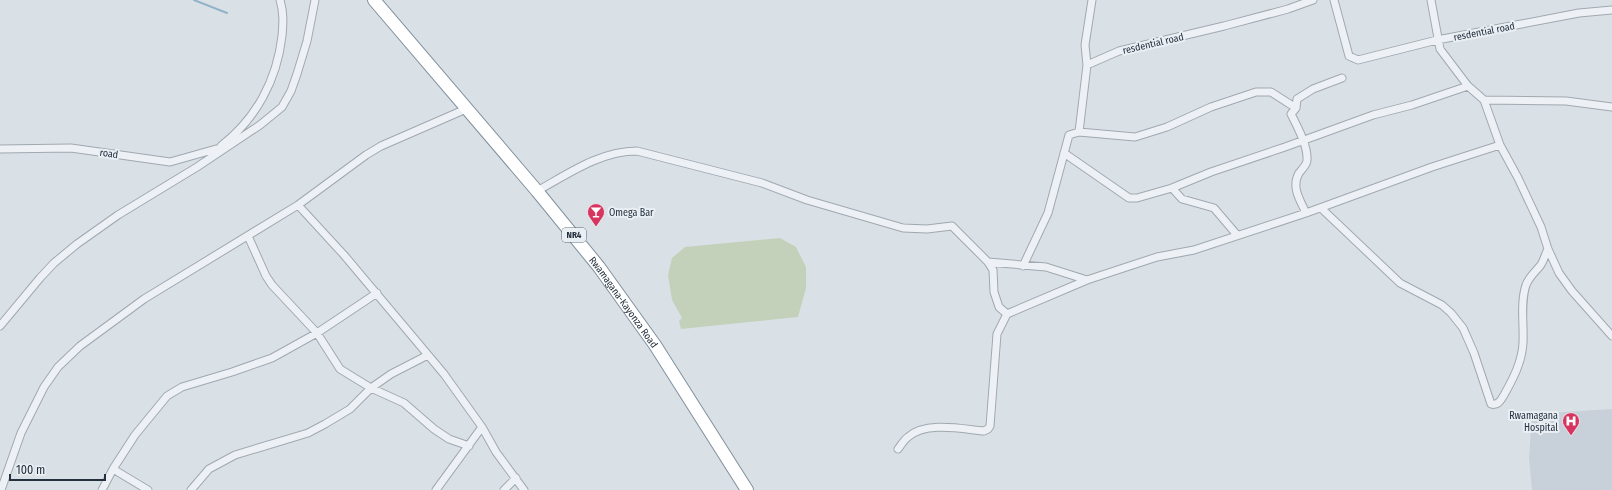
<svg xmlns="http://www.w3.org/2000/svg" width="1612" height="490" viewBox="0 0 1612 490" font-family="'Fira Sans Condensed',sans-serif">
<rect width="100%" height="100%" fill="#dae1e6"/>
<!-- built -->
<path fill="#c8d0d9" d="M1612,409V490H1532L1529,458L1532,414Z"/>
<!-- green -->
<path fill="#c3d1bb" d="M780,238L796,247L806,267V288L798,317L681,329L679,321L682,318L672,300L668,275L672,258L685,247Z"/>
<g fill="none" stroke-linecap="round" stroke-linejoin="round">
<!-- stream -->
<path stroke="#92b4ca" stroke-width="2" d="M194,0L227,13"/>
<!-- minor casing -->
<g stroke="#a0a8b0" stroke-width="9">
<path id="minor" d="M1334,0L1349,56L1358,60L1437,40L1579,13L1612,10
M1431,0L1440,49L1468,86L1484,100L1500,145L1518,178L1541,227L1548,249L1559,273L1572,291L1612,336
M1087,65L1119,51L1224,26L1288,9L1313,0
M1484,100L1566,101L1612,107
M1079,132L1135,137L1167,127L1211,107L1256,92H1271L1296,108
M221,146C256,119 277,80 282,36C283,24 284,13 280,0
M0,149L71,148L170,162L216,149
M1064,153L1129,198H1137L1172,188L1211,172L1285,147L1373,115L1412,105L1468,86
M1172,188L1182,199L1214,208L1237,235
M537,191C568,174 600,151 637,151L762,183L807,200L903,228L927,229L952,226L988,262L993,270L994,292L999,307L1007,314L997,334L990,426L988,429L984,431C962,429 926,421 908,437C904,440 901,445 898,449
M298,205L344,255L444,374L482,427L496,452L524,490
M1321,208L1400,283L1442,305L1451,313L1463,328L1474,353L1491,404C1498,406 1501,400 1504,395C1513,379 1522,362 1523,343C1524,325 1520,303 1526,285C1529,277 1535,272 1540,266C1544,261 1545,254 1548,249
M1306,213C1300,200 1291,187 1299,173C1302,169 1307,165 1307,160C1308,146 1297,126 1291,114L1296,108L1297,99L1313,89L1342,78
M248,236L266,276L272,285L317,333L340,369L371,388L404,403L434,429L449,439L469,446
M988,262L1046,267L1087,280L1157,257L1194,250L1306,213L1432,167L1500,145
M1023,266L1048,213L1069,135L1079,132L1087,65L1085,45L1092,0
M1007,314L1087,280
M0,326L40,278L54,263L77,244L118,215L197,167L260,125L282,107L291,91L297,74L307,41L315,0
M113,469L148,490
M1,490L21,433L44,387L58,367L80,346L144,299L298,205L366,155L381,146L466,109
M102,490L113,469L135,435L167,396L182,387L232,372L272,358L317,333L377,293
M191,490L209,469L235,455L308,433L325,424L350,409L371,388L391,374L428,355
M436,490L482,427
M504,490L516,478"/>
</g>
<!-- trunk casing -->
<g stroke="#81909e" stroke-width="14">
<g id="trunk">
<path id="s1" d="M374,0L537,191L599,267L655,345L747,490"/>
</g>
</g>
<!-- minor -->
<use href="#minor" stroke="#edf1f5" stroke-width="7"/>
<!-- trunk -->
<use href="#trunk" stroke="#fff" stroke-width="12"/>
</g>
<!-- icons -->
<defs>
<g id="bar-pin" transform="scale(0.9)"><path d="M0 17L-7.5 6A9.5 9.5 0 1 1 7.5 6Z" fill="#d73460" stroke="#eaeff4"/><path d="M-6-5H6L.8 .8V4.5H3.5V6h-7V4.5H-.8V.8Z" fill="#fff"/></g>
<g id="hospital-pin" transform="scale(0.9)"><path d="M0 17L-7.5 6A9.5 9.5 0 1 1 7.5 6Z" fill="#d73460" stroke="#eaeff4"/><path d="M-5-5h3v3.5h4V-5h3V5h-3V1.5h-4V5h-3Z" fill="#fff"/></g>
</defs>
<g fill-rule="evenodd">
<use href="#bar-pin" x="596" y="212"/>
<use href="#hospital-pin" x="1571" y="421"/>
</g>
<g text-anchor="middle" stroke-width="4" stroke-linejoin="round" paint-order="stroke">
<!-- shield labels -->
<rect fill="#eaeff4" stroke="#5f6974" stroke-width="1" x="562" y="228" width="24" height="14" rx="3"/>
<g font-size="9" font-weight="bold" fill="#24303d">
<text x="574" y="238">NR4</text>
</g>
<!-- street labels -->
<g font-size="10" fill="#24303d" stroke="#eaeff4">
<text transform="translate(1484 31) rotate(-11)" y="4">resdential road</text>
<text transform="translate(1153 43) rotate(-13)" y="4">resdential road</text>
<text transform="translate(109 153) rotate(8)" y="4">road</text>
<text dy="4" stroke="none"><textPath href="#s1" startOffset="392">Rwamagana-Kayonza Road</textPath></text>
</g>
<!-- poi labels -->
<g font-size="10" fill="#24303d" stroke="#eaeff4" text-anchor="start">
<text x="609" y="216">Omega Bar</text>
<text x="1558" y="419" text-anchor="end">Rwamagana<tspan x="1558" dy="12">Hospital</tspan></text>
</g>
</g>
<!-- scale -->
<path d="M10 474v6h95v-6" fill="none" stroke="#24303d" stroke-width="2"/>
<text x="16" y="474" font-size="12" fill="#24303d" stroke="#eaeff4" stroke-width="3" paint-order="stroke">100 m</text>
</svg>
